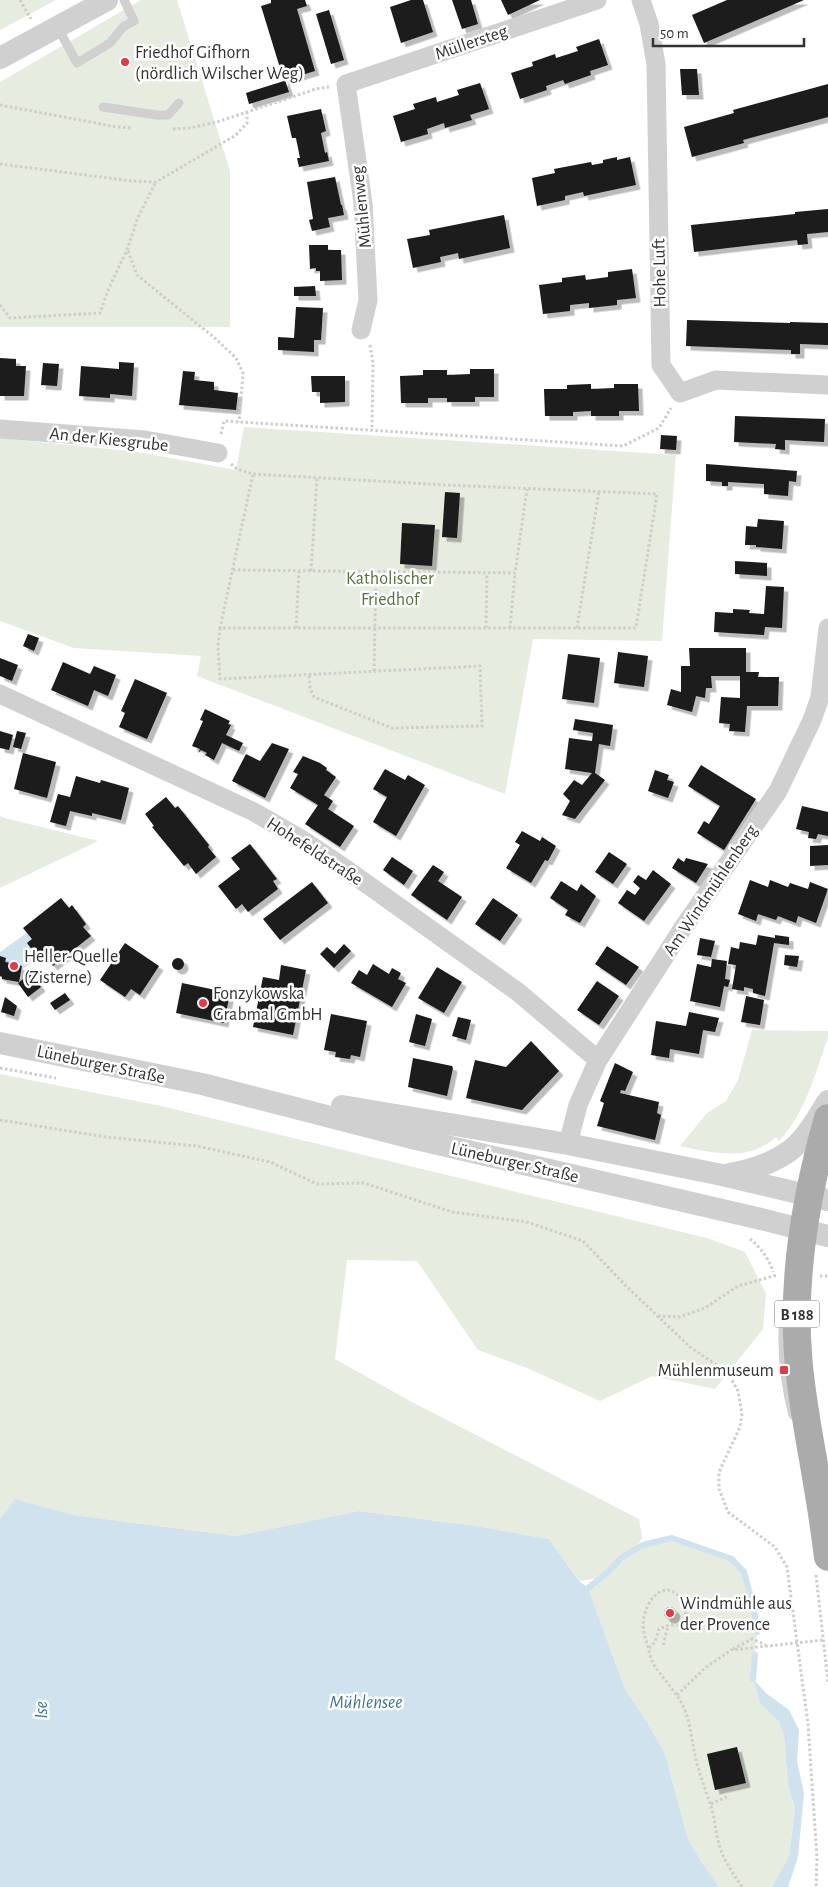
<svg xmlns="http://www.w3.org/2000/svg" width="828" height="1887" viewBox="0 0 828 1887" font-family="'Alegreya Sans',sans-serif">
<defs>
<filter id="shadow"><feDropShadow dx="4.5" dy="4.5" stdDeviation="0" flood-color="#0004"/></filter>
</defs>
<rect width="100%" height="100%" fill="#fff"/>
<!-- green -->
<path fill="#e6ecdf" d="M0,0H56L0,30Z
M141,0H177L230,171V327H0V82Z
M244,427L676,455L662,641L533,639L505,794L197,676L201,656L74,648L0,621V438L138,452L236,470Z
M0,816L5,818L98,841L0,888Z
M752,1030L828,1031V1037C815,1074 806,1112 779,1141L776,1137C749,1162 712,1153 680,1146L707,1113L726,1101L738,1080Z
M0,1074L161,1106L707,1238L745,1252L766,1294L763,1329L715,1389L652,1376L600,1401L527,1368L478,1350L417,1261L347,1260L335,1359L410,1401L639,1519L642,1538L635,1550L643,1545L672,1538L732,1559L744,1572L754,1608L757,1632L753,1679L760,1703L779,1722L784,1736L788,1786L795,1808L789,1856L772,1887H719L702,1863L688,1839L665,1754L646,1720L625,1689L588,1588L598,1578L579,1581L549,1539L476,1526L359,1511L236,1536L74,1515L15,1499L0,1519Z"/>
<!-- water -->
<path fill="#cfe2ee" d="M28,932L43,955L4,982L0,977V952Z
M15,1499L74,1515L236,1536L359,1511L476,1526L549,1539L579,1581L588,1588L625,1689L646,1720L665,1754L688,1839L702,1863L719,1887H0V1519Z
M753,1679L767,1694L789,1710L799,1730L797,1761L804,1793L798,1857L788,1887H772L789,1856L795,1808L788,1786L784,1736L779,1722L760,1703Z"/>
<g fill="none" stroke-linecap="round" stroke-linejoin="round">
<!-- stream -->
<path stroke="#cfe2ee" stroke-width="6" d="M588,1588L609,1571L621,1558L643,1545L672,1538L732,1559L744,1572L754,1608L757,1632
M753,1679L755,1655"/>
</g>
<!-- building -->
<path fill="#1a1a1a" filter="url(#shadow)" d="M271,0H305L307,6L297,9L315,71L285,80L289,92L249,104L246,93L284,81L261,6L271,3Z
M411,0H423L433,32L401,43L390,7Z
M452,0H471L478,24L462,29Z
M501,0H540L508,15Z
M727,0H804L704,43L692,15Z
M329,10L344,60L331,64L316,14Z
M599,39L608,65L590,71L591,75L565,84L563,80L546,86L547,90L520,99L511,73L533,66L532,62L555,54L556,58L578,51L576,47Z
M680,69H697L699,95H682Z
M480,83L489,109L470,115L472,120L445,128L444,123L427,129L428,134L401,142L393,116L415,109L413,104L436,97L437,102L459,95L457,90Z
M828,84V117L743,140L744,143L692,157L684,127L734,113L733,110Z
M321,109L326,131L321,133L325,153L327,152L329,161L299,167L297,158H300L296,138H292L287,116Z
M617,157V160L630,157L636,185L584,196L583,192L565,196V200L537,206L532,178L555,173L554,169L591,162L592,165L603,163V160Z
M335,177L341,205H342L344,215L328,218L330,227L312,231L309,220L313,219L307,182Z
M828,209V232L807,234L808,244L798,245L797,240L694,252L691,225L795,214V212Z
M504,215L510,248L459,259L458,253L440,257L441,262L413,268L407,239L430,235L429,230Z
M309,245H328V250H341L342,280L320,281V271H316V268L310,269Z
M632,269L636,298L617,300V305L589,308V303L570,305V311L543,314L539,285L562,282V278L585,275L586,280L608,277V272Z
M315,286L316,296H294V287Z
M296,307L323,308L321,340H314V352L278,350V337L294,338Z
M687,320L790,323V322L828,323V345L800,344V354H791V350L686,346Z
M0,358L16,359V366H26L24,396H0Z
M119,362L134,363L132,396L110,394V398L79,396L81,366L119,369Z
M43,363L59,364L57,386L41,385Z
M470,369H494V397H475V402H447V398H428V403H401L400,376L423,375V370H447V375L470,374Z
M183,371L195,372L194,380L214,382V390L238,393L236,410L179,405Z
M311,376H345V402L320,403V392H312Z
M591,384V389L614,388V384H638L639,411H619V416H591V411L573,412V416H545L544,389H567V385Z
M735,416L825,419L824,442L785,440V450L775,449L776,444L734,442Z
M661,435L677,436L676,450L660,449Z
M706,464L797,471L796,482L789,481L788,496L764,494V484L728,482V486H722V482L706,481Z
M445,492L460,493L457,538L442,537Z
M758,519L784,521L782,549L756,547V545H745L746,526L757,527Z
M402,523L435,525L432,566L400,564Z
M735,561L767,563V576L735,574Z
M766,586L784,587L782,628L765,627L764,635L714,632L715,612L733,613V609L750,610L749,613L764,614Z
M28,634L39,638L34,651L23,646Z
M689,648H746V672H759L758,677H779L778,706H747L745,732L729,731L730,724L719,723L721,697L740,698V676H711L712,688H706L705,698L696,696L692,712L667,705L671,689L681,692V666H690Z
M618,652L648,656L644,687L614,683Z
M568,654L600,658L594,703L562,699Z
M0,658L18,665L12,681L0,676Z
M63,662L90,674L94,666L116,675L108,696L94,690L88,706L51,690Z
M135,679L167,693L147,739L119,727L125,713L121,711Z
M205,709L230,721L228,724L231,725L226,735L243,743L239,751L222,743L214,760L205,755L207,753L201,750L198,753L200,749L192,746L203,721L200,720Z
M575,719L613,725L610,746L599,744L595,773L605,780L575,819L562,815L570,801L563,794L574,780L582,785L592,773L565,769L569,738L592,741L593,733L573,730Z
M0,731L13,735L9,750L0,748Z
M17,731L26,733L21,749L13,747Z
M272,743L289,749L265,798L232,781L246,754L260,761Z
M23,753L56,762L47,798L14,789Z
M303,756L320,763L327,768L326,770L336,777L324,795L333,801L328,809L354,826L340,847L305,824L318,805L290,788L298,774L293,772Z
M701,765L756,799L724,850L697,833L704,821L709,824L720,806L688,786Z
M385,769L405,780L408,775L425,785L396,836L373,822L387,797L373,789Z
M655,770L669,775L667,780L674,782L668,798L648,791Z
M76,776L100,783L101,780L129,788L121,820L92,813V816L70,811L66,826L50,822L58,794L70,797Z
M166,797L175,808L178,806L209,845L208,847L216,857L196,874L188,863L184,866L152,827L154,826L145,814Z
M802,806L828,812V836L818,834L816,839L808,838L809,832L796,829Z
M522,831L540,841L542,837L556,846L548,861L545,860L531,883L506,868L520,845L515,842Z
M250,844L277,879L273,881L278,889L248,912L242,904L236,909L218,886L240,869L231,858Z
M828,845V865L810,866V846Z
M609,852L627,864L613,884L595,872Z
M392,857L413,871L404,885L383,870Z
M678,858L684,862L686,858L708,864L696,883L672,868Z
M433,865L444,872L438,881L462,897L447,920L411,895Z
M653,870L671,884L644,921L618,903L627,890L635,895L640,888L633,882L638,875L646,880Z
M750,880L768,887L770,880L788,887L790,883L808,889L810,882L828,889L816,923L798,916L796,923L778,916L776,920L758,914L756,921L738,914Z
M561,881L577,891L581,884L596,896L580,923L565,915L568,910L550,898Z
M312,882L328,903L280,940L263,919Z
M61,898L69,908L72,905L86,924L83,927L91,936L53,966L44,955L39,959L27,943L32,939L23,928Z
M493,898L518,915L500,941L475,924Z
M758,935L775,938V935L789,937V945L774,943L765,996L753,993V989L744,987V991L732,989L736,965L728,964L731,947L739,949L740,942L756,945Z
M700,938L715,941L711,957L697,955Z
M125,943L159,966L140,995L131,989L125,997L100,980Z
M344,944L351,951L334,968L320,954L327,947L335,954Z
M607,946L639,967L626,985L595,964Z
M785,955L799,956L797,967L784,965Z
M0,956L6,958L5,962L22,966L19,982L2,979V977L0,976Z
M172 964a6 6 0 1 1 12 0a6 6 0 1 1-12 0Z
M712,959L727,961L725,979L730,980L728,987L724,986L720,1007L690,1001L697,964L711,967Z
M373,964L389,974L392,968L401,973L398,979L406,983L392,1007L351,983L359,970L367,975Z
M281,965L306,970L293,1035L253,1027L263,977L279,980Z
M437,967L462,982L444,1013L418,998Z
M31,973L41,987L28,997L18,983Z
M597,981L619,996L599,1025L577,1010Z
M182,983L230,993L224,1023L176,1013Z
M65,993L70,1000L55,1010L50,1003Z
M746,996L764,1000L760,1025L741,1022Z
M5,997L17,1006L14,1016L1,1012Z
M689,1012L719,1018L715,1032L703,1030L699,1054L670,1049L669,1058L651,1055L656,1021L686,1026Z
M331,1014L367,1021L360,1057L351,1055L350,1059L335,1057L336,1052L324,1050Z
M416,1014L432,1019L425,1046L409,1042Z
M458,1017L471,1020L466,1040L452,1036Z
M531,1041L559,1071L522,1110L466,1098L475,1060L506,1067Z
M413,1058L452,1066L453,1068L447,1096L408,1087Z
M615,1063L633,1072L625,1091L621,1090L620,1093L659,1102L657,1113L661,1115L655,1140L597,1126L604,1103L600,1101Z
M664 1613a6 6 0 1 1 12 0a6 6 0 1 1-12 0Z
M737,1747L746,1783L715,1790L707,1754Z"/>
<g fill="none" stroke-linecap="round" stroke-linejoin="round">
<!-- path -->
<path stroke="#cdcdcd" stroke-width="3" stroke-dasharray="2.5 2.5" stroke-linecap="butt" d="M20,0L31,19
M0,105L117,127L132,128
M173,129L190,128L217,122L316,89L329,87
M0,164L132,181L156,182L236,135L247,123V110
M128,251L137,275L216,339L236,358L243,373L239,422
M0,305L10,318L100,313L109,288L127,250L138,217L156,182
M370,345L373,363L372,429
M221,434L224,421L623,446L659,428L671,408
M231,464L237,469L253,474L446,485L657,494L636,628H220L253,474
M233,570L515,573L527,489
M311,571L317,478
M220,628L218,646L220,679L480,666L482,726L392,728L314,697L310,688L309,674
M296,628L299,571
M486,628L487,573
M510,628L515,573
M577,628L599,491
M374,671L376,572
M0,1068L56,1078
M0,1120L106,1137L197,1146L270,1162L317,1184L364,1183L452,1212L527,1222L583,1241L626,1286L690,1347L728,1373L738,1391L742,1414L740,1427L719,1472V1489L728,1512L775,1547L787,1567L808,1724L817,1858L816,1887
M750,1239C760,1247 769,1258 773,1272
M820,1276H828
M658,1316L679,1317L705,1308L738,1286L777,1275
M816,1575L828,1682
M663,1645L668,1626
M649,1648L655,1642L659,1629L669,1625H677C684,1620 688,1615 684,1606C668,1567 633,1608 646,1640C649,1649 650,1660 656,1668C665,1681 677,1693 684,1708C691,1724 692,1743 696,1760C700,1775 705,1789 710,1803C715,1816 715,1831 719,1844C723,1860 733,1873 742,1887
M733,1649L752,1639L766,1645
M677,1695L705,1668L731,1650L823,1640
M711,1804L729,1796"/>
<!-- service -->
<path stroke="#d0d0d0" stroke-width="9" d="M58,28L77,63L110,43L123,27L134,21L124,0
M103,107L157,115H168L179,103
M784,1312C781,1347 784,1381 793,1415"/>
<!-- minor -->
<path stroke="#d0d0d0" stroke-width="19" d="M641,0L649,24L656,64L661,365L680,393L716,380L828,385
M361,330L368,300L363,203L346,84L597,0
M0,429L145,440L218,453
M0,694L254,812L301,839L343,867L518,992L598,1060
M568,1144L578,1105L598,1060L683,928L778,791L812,720L820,697L828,628"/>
<!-- tertiary -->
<path stroke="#d0d0d0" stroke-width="22" d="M0,58L107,0
M0,1043L202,1084L416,1139L761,1219L828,1236
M342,1106L568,1144L722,1175L828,1200
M729,1174C755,1170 787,1159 804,1137C813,1126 820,1113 828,1101"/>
<!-- primary -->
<path stroke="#ababab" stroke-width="28" d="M828,1118C806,1195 792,1274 798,1354C801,1399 811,1444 818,1489C822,1511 825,1534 828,1557"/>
</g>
<!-- markers -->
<g fill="#e63946" stroke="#fff" stroke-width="2">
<circle cx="125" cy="62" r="5"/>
<circle cx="14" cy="966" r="5"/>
<circle cx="203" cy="1003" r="5"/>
<rect x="779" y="1365" width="10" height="10" rx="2.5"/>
<circle cx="670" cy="1613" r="5"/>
</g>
<g text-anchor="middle" stroke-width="5" stroke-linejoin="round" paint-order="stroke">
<!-- shield labels -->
<rect fill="#fff" stroke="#707070" stroke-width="1" x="774.5" y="1300.5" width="45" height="27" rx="4"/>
<g font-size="16" font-weight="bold" fill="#333">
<text x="797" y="1320">B 188</text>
</g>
<!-- street labels -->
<g font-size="18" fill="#333" stroke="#fff">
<text transform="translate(471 42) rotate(-19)" y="6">Müllersteg</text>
<text transform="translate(361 207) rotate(-96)" y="6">Mühlenweg</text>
<text transform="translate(659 273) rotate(-91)" y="6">Hohe Luft</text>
<text transform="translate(109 439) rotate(6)" y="6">An der Kiesgrube</text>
<text transform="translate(315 851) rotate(33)" y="6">Hohefeldstraße</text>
<text transform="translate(710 890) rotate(-56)" y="6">Am Windmühlenberg</text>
<text transform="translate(101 1064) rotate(12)" y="6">Lüneburger Straße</text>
<text transform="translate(515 1162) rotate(13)" y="6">Lüneburger Straße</text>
</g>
<!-- poi labels -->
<g font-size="18" fill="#333" stroke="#fff" text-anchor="start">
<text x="135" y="58">Friedhof Gifhorn<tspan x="135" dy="21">(nördlich Wilscher Weg)</tspan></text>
<text x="24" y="962">Heller-Quelle<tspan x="24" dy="21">(Zisterne)</tspan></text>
<text x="213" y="999">Fonzykowska<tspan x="213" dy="21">Grabmal GmbH</tspan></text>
<text x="774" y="1376" text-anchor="end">Mühlenmuseum</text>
<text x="680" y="1609">Windmühle aus<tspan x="680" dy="21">der Provence</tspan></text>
</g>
<!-- park labels -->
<g font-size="18" fill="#56703f" stroke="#fff">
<text x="390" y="584">Katholischer<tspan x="390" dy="21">Friedhof</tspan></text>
</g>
<!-- water labels -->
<g font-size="19" font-style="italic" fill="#3f7597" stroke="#fff">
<text x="366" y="1708">Mühlensee</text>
<text transform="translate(40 1710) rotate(-91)" y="7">Ise</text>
</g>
</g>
<!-- scale -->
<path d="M653 38v8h151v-8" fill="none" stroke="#333333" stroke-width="2.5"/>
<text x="660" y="38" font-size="15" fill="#333333" stroke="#ffffff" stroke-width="4" paint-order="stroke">50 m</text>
</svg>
